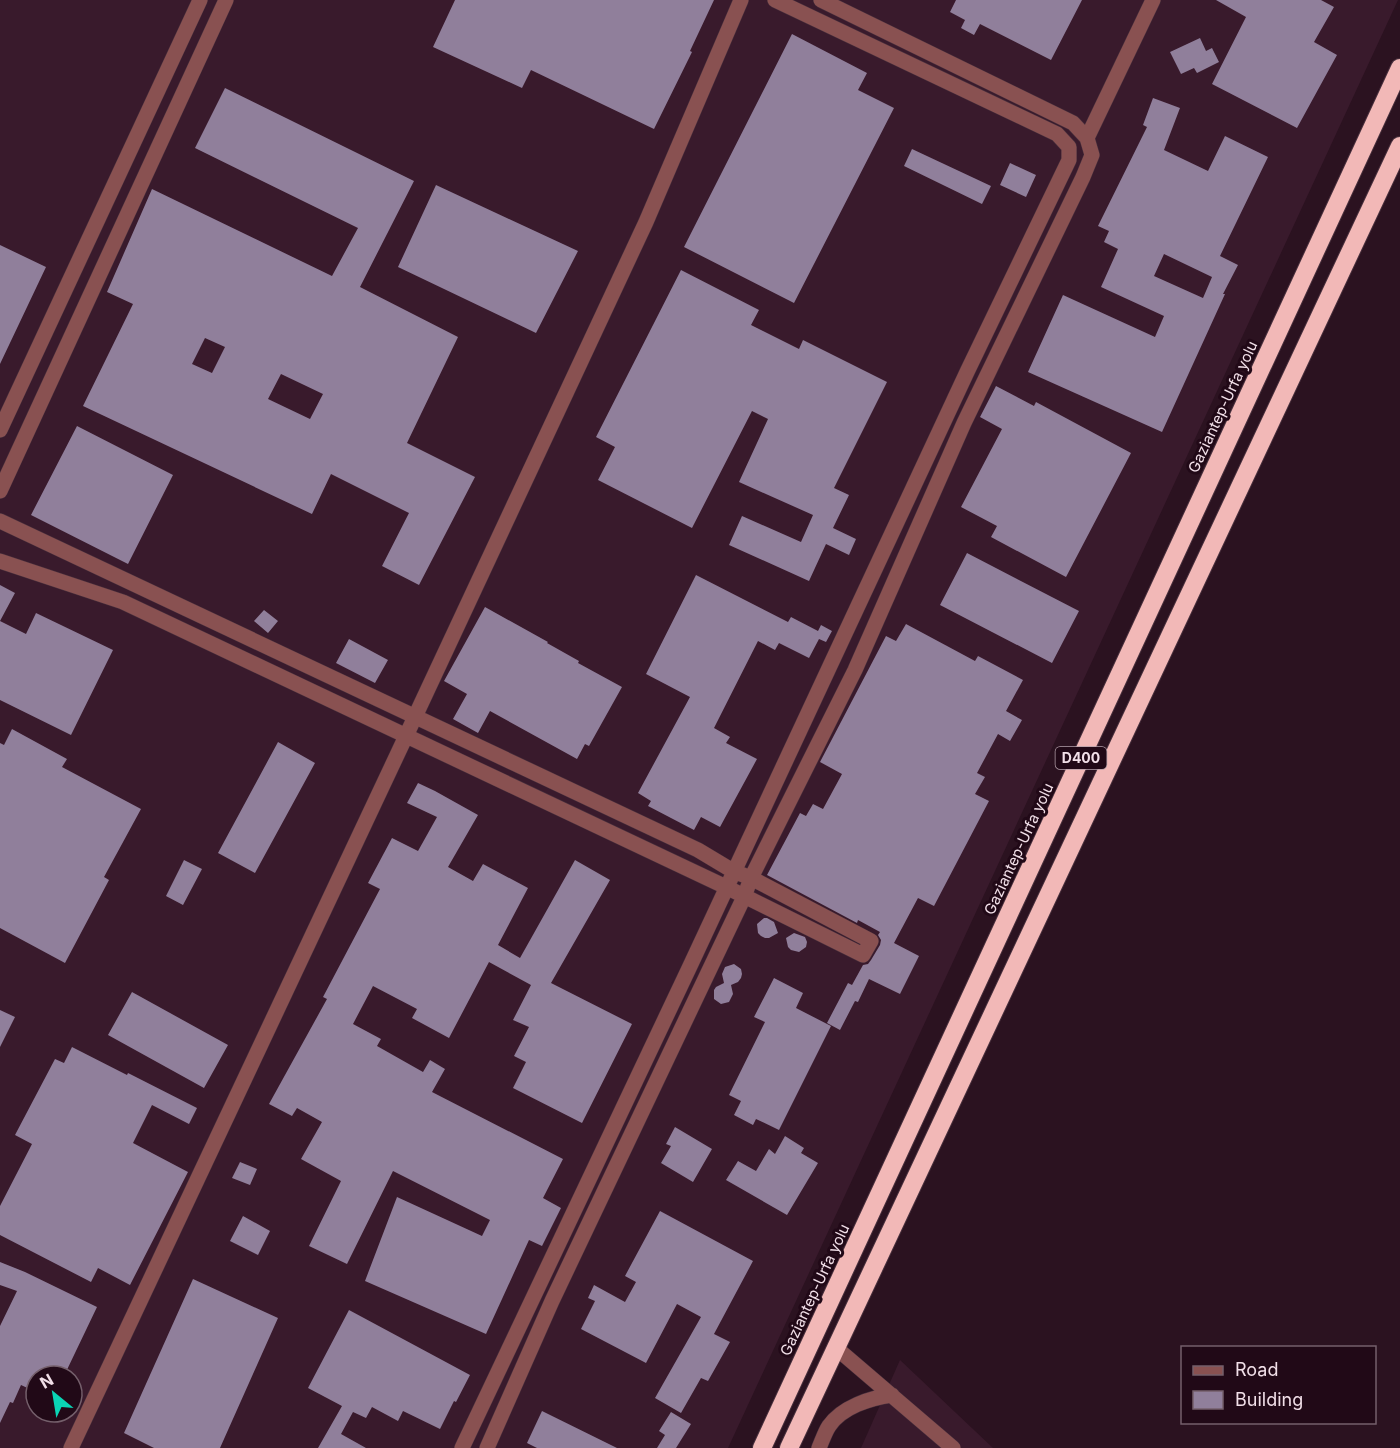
<svg xmlns="http://www.w3.org/2000/svg" width="1400" height="1448" viewBox="0 0 1400 1448" font-family="Inter,sans-serif">
<rect width="100%" height="100%" fill="#2b1220"/>
<!-- built -->
<path fill="#391a2c" fill-rule="evenodd" d="M0,0H1398L728,1448H0ZM36,1376H72V1412H36Z
M900,1360L993,1448H861Z"/>
<!-- building -->
<path fill="#907f9b" fill-rule="evenodd" d="M455,0H714L690,51L692,52L654,129L531,70L522,88L433,47Z
M956,0H1082L1051,60L980,24L974,35L961,28L965,20L950,12Z
M1216,0H1321L1334,7L1314,42L1337,55L1297,128L1212,84L1246,17Z
M792,34L867,73L858,90L894,108L794,303L684,247Z
M1200,38L1206,51L1212,48L1219,62L1197,73L1194,68L1181,74L1170,52Z
M225,88L414,181L360,287L458,337L407,443L475,477L419,585L382,566L409,513L331,474L312,514L83,406L133,304L107,292L152,189L332,276L358,228L195,148ZM205,338L225,347L212,373L192,364ZM281,374L323,394L310,419L268,399Z
M1153,98L1180,108L1164,150L1208,171L1225,136L1268,157L1220,256L1238,265L1223,294H1225L1162,432L1028,372L1063,295L1155,337L1164,316L1101,287L1118,249L1104,242L1109,231L1098,226L1147,127L1143,125ZM1164,254L1212,277L1203,298L1154,276Z
M912,149L991,186L982,204L904,166Z
M1010,163L1036,175L1026,197L1000,185Z
M436,185L578,251L536,333L398,267Z
M0,245L46,267L0,364Z
M681,270L759,310L751,325L799,349L803,340L887,382L834,488L849,495L833,528L856,539L849,555L826,544L809,581L729,545L742,516L801,542L813,515L739,482L768,419L752,411L692,528L598,480L615,447L596,437Z
M996,386L1034,406L1036,402L1131,453L1066,577L991,537L997,526L961,507L1002,429L980,417Z
M77,426L173,475L128,564L31,515Z
M967,553L1079,611L1052,663L940,605Z
M696,575L788,622L791,617L818,631L821,625L832,631L826,642L819,639L809,658L779,643L775,650L758,641L714,728L730,737L726,743L757,759L720,827L701,817L694,830L648,806L651,801L638,793L690,697L646,674Z
M0,585L15,593L0,621L26,634L36,613L113,650L71,735L0,700Z
M485,607L548,642L547,643L579,661L578,663L622,687L589,746L585,744L577,759L490,711L478,733L453,719L467,694L444,681Z
M264,610L278,621L268,633L254,621Z
M906,624L975,661L978,656L1023,680L1006,711L1022,720L1010,741L998,734L977,773L985,777L975,794L989,801L934,906L918,898L894,943L919,956L900,994L869,979L858,1002L855,1001L840,1030L827,1023L848,983L852,985L863,965L868,964L871,960L880,945L881,940L878,935L880,932L858,920L857,923L767,875L800,813L806,816L813,804L823,809L842,774L820,762L886,636L896,641Z
M349,639L388,660L375,683L336,663Z
M12,729L67,759L62,767L141,809L104,877L109,880L65,963L0,928V743L4,745Z
M278,742L315,763L255,873L218,853Z
M418,783L435,791L478,815L448,867L473,881L483,864L528,888L498,945L520,958L575,860L610,880L551,983L632,1024L582,1123L513,1088L526,1062L514,1056L529,1027L513,1020L531,985L489,962L449,1038L412,1018L417,1009L373,986L353,1024L381,1039L377,1046L423,1072L430,1060L445,1069L432,1092L563,1159L543,1198L561,1208L542,1246L529,1240L486,1334L365,1281L397,1197L482,1236L490,1220L393,1171L347,1264L309,1246L341,1181L301,1159L322,1122L297,1108L292,1116L269,1104L327,999L323,997L380,889L368,883L392,838L418,851L437,817L407,803Z
M184,860L202,869L183,905L166,896Z
M764,918H767L774,922L778,933L769,938H765L761,936L758,933L757,924Z
M794,933L805,937L807,942L806,947L799,952L791,950L788,947L786,938Z
M734,964L741,969L742,974L741,978L738,982L731,985L733,994L729,1002L721,1004L714,999V990L716,987L724,983L722,974L725,967Z
M774,978L803,993L796,1008L831,1026L779,1130L756,1119L753,1125L734,1115L741,1101L729,1095L765,1022L754,1017Z
M132,992L228,1045L204,1088L108,1035Z
M0,1010L15,1017L0,1047Z
M72,1047L127,1075L128,1073L197,1108L189,1124L152,1105L133,1143L188,1172L130,1285L98,1268L91,1282L0,1235V1206L32,1144L15,1135L55,1059L64,1063Z
M675,1127L712,1149L693,1182L661,1163L671,1146L666,1144Z
M785,1136L804,1148L801,1153L818,1163L787,1215L726,1180L738,1161L756,1171L769,1149L775,1154Z
M240,1162L257,1169L250,1185L232,1178Z
M660,1211L753,1261L714,1334L730,1342L708,1381L701,1378L681,1413L655,1398L701,1317L677,1304L646,1363L581,1329L595,1301L588,1298L594,1285L625,1302L636,1282L625,1276Z
M243,1216L270,1231L258,1255L230,1241Z
M0,1262L25,1272L97,1307L64,1376H36V1392L21,1385L13,1403L10,1402L0,1423V1326L17,1291L0,1285Z
M193,1279L278,1318L220,1448H154L124,1433Z
M349,1310L470,1375L456,1402L454,1401L440,1429L403,1411L398,1421L372,1407L366,1418L353,1412L341,1434L366,1448H318L342,1406L308,1388Z
M542,1411L617,1448H537L527,1443Z
M671,1412L691,1424L676,1448H657L665,1435L659,1431Z"/>
<g fill="none" stroke-linecap="round" stroke-linejoin="round">
<!-- minor casing -->
<g stroke="#472f3c" stroke-width="16">
<path id="minor" d="M1087,138L1153,0
M0,430L200,0
M0,491L226,0
M0,521L698,850L733,871L751,878L871,941L863,955L726,887L123,602L0,561
M835,1347L953,1448
M71,1448L406,736L646,222L741,0
M462,1448L691,964L967,372L1069,160V147L1057,134L775,0
M487,1448L552,1301L744,897L751,878L855,670L964,423L1083,177L1092,155L1087,138L1073,123L821,0
M819,1448C822,1441 825,1432 829,1426C842,1407 870,1398 892,1395"/>
</g>
<!-- highway casing -->
<g stroke="#472f3c" stroke-width="20">
<path id="highway" d="M762,1448L1400,68
M789,1448L1400,146"/>
</g>
<!-- minor -->
<use href="#minor" stroke="#895151" stroke-width="15"/>
<!-- highway -->
<use href="#highway" stroke="#f2b8b7" stroke-width="18"/>
</g>
<g text-anchor="middle" stroke-width="6" stroke-linejoin="round" paint-order="stroke">
<!-- shield labels -->
<rect fill="#210917" stroke="#b39fa9" stroke-width="1.5" x="1055.5" y="747" width="51" height="22" rx="4.5"/>
<g font-size="14" font-weight="bold" fill="#f1dfe8">
<text x="1081" y="763">D400</text>
</g>
<!-- street labels -->
<g font-size="15" fill="#f1dfe8" stroke="#210917">
<text transform="translate(1223 407) rotate(-65)" y="5">Gaziantep-Urfa yolu</text>
<text transform="translate(1019 849) rotate(-65)" y="5">Gaziantep-Urfa yolu</text>
<text transform="translate(815 1290) rotate(-65)" y="5">Gaziantep-Urfa yolu</text>
</g>
</g>
<!-- legend -->
<rect x="1181" y="1346" width="195" height="78" fill="#210917" stroke="#745f6b" stroke-width="1.5"/>
<rect x="1193" y="1366" width="30" height="9" fill="#895151" stroke="#745f6b" stroke-width="1.5"/>
<text x="1235" y="1376" font-size="18" fill="#f1dfe8">Road</text>
<rect x="1193" y="1391" width="30" height="18" fill="#907f9b" stroke="#745f6b" stroke-width="1.5"/>
<text x="1235" y="1406" font-size="18" fill="#f1dfe8">Building</text>
<!-- north arrow -->
<g transform="translate(54 1394) rotate(330)"><circle r="28" fill="#210917" stroke="#745f6b" stroke-width="1.5"/>
<path d="M0-4.5L10 22L0 15L-10 22Z" fill="#0ad5b5"/>
<text y="-9" font-size="16" font-weight="bold" text-anchor="middle" fill="#f1dfe8">N</text>
</g>
</svg>
